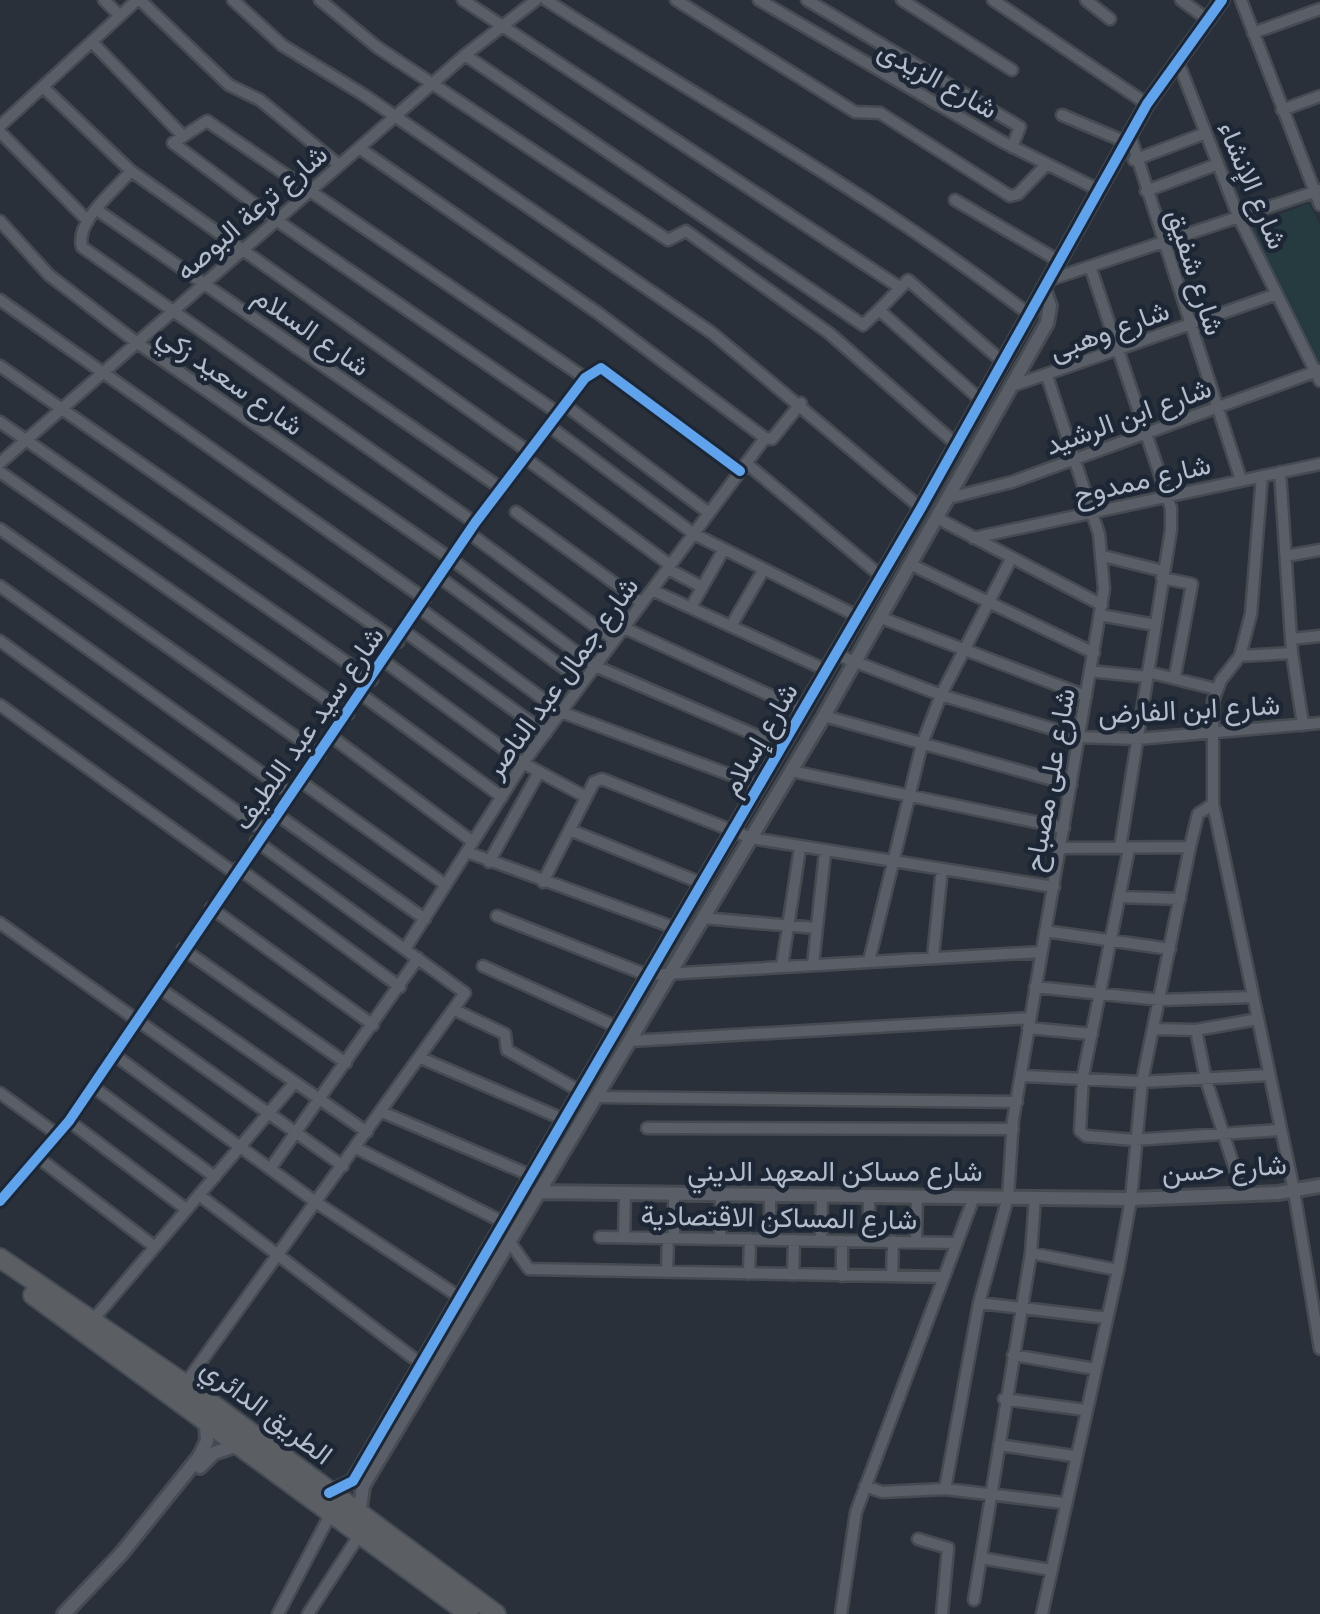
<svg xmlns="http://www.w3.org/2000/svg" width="1320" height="1614" viewBox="0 0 1320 1614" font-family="'Roboto Condensed',Vazirmatn,sans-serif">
<rect width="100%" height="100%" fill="#293039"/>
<!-- green -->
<path fill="#253b40" d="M1309,203L1320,225V362L1315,364L1248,227Z"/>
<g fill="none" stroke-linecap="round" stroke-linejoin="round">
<!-- minor casing -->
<g stroke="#464b52" stroke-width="15">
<path id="minor" d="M104,0L120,16
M140,0L229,85L260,100L339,165
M233,0L282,45L364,95L712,333L921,508
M320,0L377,47L668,240L686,231L829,333L957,445
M463,0L899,287
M546,0C708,104 877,197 1030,315
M676,0L855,112L880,113L1010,196L1018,194L1047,164
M759,0L1001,141L1099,190
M807,0L1020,127L1012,147
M902,0L1012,70
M993,0L1147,104
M1086,0L1110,19
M1181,0L1207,19
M1241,0L1320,205
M1253,33L1320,9
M92,42L183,136
M465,55L863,325L879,310
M1177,59L1239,218L1320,381
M43,87L131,171L529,452
M1282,110L1320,96
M1062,115L1126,142
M0,126L137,0
M0,132L88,221
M1130,135L1241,480
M359,148L598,313L765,438
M1134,160L1206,133
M131,171C115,190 75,221 82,247L475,523
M1146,191L1218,164
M955,200L1059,261
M97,210L502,489
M0,221L49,275L136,342L451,559L595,666L781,746
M1091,269L1171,508V530L1120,848
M1049,280L1320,190
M0,300L425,599
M0,366L398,642
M1012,386L1277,294
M982,401L879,310L908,280L1003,362
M565,405L709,513
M558,413L276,220L173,143L207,121L585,378
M0,422L372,680
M549,426L694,534L857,616
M765,438L772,439L801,403
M525,458L670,565
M0,463L465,55L536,0
M746,463L881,576
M0,472L348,714
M1280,472L1292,653L1303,725
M1262,476L1251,614L1240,656L1221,680L1213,701V804L1294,1191L1320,1349
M949,498L1012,482L1320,370
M516,512L642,603
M937,518L1102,605
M0,529L320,754
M469,533L614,640
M973,538L1320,464
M1103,556L1163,571
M1286,556L1320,550
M910,564L1094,653
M668,569L702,587
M439,577L583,682
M1162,578L1192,584L1175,676
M0,586L291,794
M652,590L826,670
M691,607L724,549
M419,608L561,712L758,785
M1100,615L1155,625
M879,617L1086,696
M731,626L764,569
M624,628L802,710
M404,631L546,733
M1291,639L1320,636
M0,641L264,831
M835,654L941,695L1079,737L1137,739L1320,723
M1240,656L1292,653
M384,661L523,763L586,797
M1090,671L1147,677
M1148,672L1216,689
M362,695L502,797
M0,705L236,874
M824,716L1071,785
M332,737L473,842
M791,771L1064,828
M300,781L446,885
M276,814L425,919
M570,830L701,883
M1061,848L1190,847
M1129,849L1083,1076L1080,1131L1086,1136L1134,1140L1279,1130
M467,852L675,928
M489,862L539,772
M238,868L400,987
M543,882L594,782L602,779L751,838L1054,887
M1119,897L1180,899
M211,908L373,1025
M497,916L647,975L1041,952
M703,918L816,928
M0,923L343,1166
M1045,931L1170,949
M183,949L346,1063
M405,949L523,763L765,438
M933,957L942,869
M869,961L922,744L941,695L1011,559
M813,965L825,852
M483,966L617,1027
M782,966L800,848
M1035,987L1161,1000L1253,997
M159,988L367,1132
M455,1010L505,1034L507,1050L580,1091
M1028,1028L1092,1034
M1153,1029L1196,1030L1258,1019
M1196,1030L1206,1080L1243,1194
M630,1041L1030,1018
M113,1054L317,1203L458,1296
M421,1058L563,1119
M1024,1076L1142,1082L1269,1075
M92,1086L215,1177
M0,1093L58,1135
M598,1097L1017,1102
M382,1112L530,1175
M69,1121L186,1209
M647,1128L1013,1129
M356,1148L503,1222
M40,1159L155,1247
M270,1169L418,958
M199,1195L420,1363
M770,1196V1240
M0,1201L69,1121L475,523L585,378L601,368L740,471
M600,1237L957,1243
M624,1237L625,1195
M674,1238V1195
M720,1239L721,1195
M509,1241L529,1269L944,1277
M821,1241L822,1196
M869,1241V1196
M916,1241L917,1196
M1031,1253L1118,1270
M667,1272L668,1238
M749,1274L750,1239
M793,1275L794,1240
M842,1276V1241
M892,1276L893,1241
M979,1303L1107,1318
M92,1321L295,1082
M1013,1355L1095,1369
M185,1384L465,993L256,841
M1004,1399L1085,1410
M999,1445L1074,1456
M865,1486L882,1492L945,1489L1064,1503
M945,1489L979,1303L1008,1197L1013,1120L1104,589L1099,534L1047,376
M918,1539L948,1548L942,1614
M981,1558L1051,1570
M974,1600L1031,1253L1035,1197
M278,1614L331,1513
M308,1614L360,1534
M841,1614L856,1512L974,1197
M1042,1614L1118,1270L1131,1199L1142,1082L1190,847L1198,814L1213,804"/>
</g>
<!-- tertiary casing -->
<g stroke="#464b52" stroke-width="18">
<path id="tertiary" d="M538,1192L1131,1199L1278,1193L1320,1186
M200,1467L214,1453L238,1445
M329,1493L353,1481L921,508L1147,104L1222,0
M359,1515L363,1486L824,716L1047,323L1050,306L1044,289
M64,1614L121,1554L199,1457L207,1441L206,1422"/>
</g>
<!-- trunk casing -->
<g stroke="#464c55" stroke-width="22">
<path id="trunk" d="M0,1258L185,1384L496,1614
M33,1295L469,1614"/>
</g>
<!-- minor -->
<use href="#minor" stroke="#5a5f67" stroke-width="10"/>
<!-- tertiary -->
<use href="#tertiary" stroke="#5a5f67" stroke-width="12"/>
<!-- trunk -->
<use href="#trunk" stroke="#5b5f64" stroke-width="18"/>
<!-- cycleway casing -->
<g stroke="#1c2635" stroke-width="16">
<path id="cycleway" d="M0,1201L69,1121L475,523L585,378L601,368L740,471
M329,1493L353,1481L921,508L1147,104L1222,0"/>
</g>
<!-- cycleway -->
<use href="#cycleway" stroke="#60a3ed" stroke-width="10"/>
</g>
<g text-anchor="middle" stroke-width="9" stroke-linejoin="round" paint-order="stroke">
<!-- street labels -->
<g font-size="28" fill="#b3bccb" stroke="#1c2635">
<text transform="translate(938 79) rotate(29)" y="10">شارع الزيدى</text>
<text transform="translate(1253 185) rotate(67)" y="10">شارع الإنشاء</text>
<text transform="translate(251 212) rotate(-41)" y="10">شارع ترعة البوصه</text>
<text transform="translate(1196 272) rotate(72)" y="10">شارع شفيق</text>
<text transform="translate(1109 330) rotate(-20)" y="10">شارع وهبى</text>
<text transform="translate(312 331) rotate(35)" y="10">شارع السلام</text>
<text transform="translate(231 380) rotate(35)" y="10">شارع سعيد زكي</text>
<text transform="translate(1128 416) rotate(-20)" y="10">شارع ابن الرشيد</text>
<text transform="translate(1142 479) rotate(-13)" y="10">شارع ممدوح</text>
<text transform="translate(561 677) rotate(-54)" y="10">شارع جمال عبد الناصر</text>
<text transform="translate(1189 709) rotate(-3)" y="10">شارع ابن الفارض</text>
<text transform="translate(308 728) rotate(-55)" y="10">شارع سيد عبد اللطيف</text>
<text transform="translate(759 739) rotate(-60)" y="10">شارع إسلام</text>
<text transform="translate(1049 780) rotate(-80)" y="10">شارع على مصباح</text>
<text transform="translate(1224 1168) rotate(-4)" y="10">شارع حسن</text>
<text x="835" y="1181">شارع مساكن المعهد الديني</text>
<text transform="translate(779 1217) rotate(1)" y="10">شارع المساكن الاقتصادية</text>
<text transform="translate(267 1411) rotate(37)" y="10">الطريق الدائري</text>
</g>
</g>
</svg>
